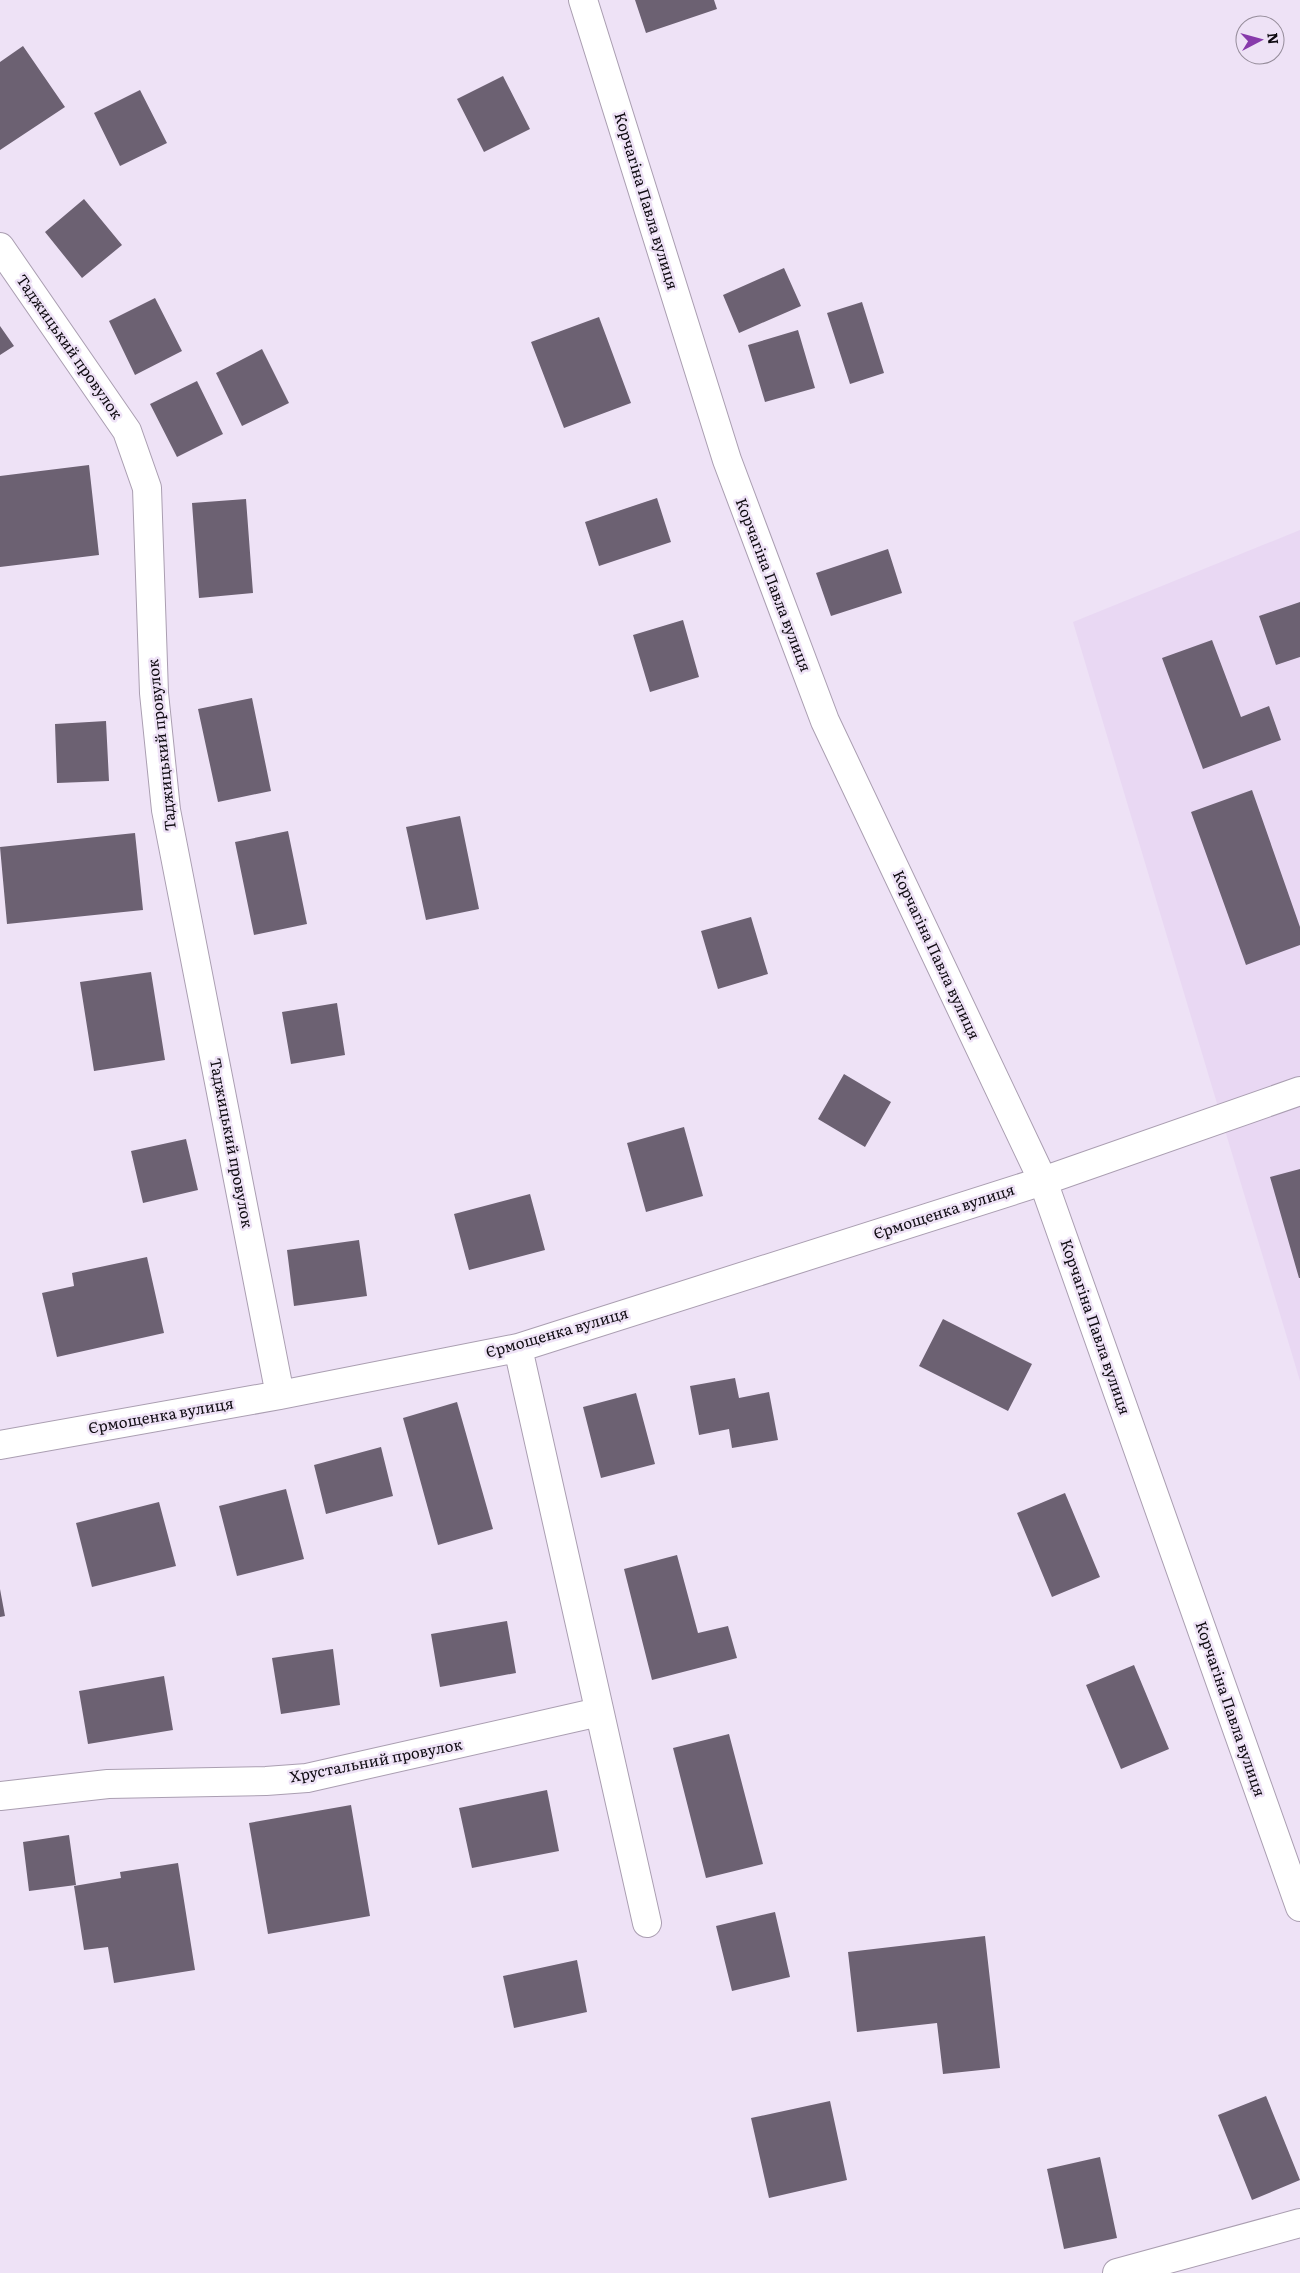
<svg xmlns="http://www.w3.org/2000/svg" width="1300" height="2273" viewBox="0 0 1300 2273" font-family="Literata,serif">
<rect width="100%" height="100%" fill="#eee2f6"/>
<!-- built -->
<path fill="#e9d8f3" d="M1300,530V1381L1073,622Z"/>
<!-- building -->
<path fill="#6c6172" d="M635,0H714L717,9L646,33Z
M23,46L65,107L0,150V62Z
M503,76L530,129L484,152L457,99Z
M140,90L167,143L120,166L94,113Z
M84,199L122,245L82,278L45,232Z
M784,268L801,306L739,333L723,295Z
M155,298L182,351L135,375L109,321Z
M862,302L884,373L850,384L827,313Z
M599,317L631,403L564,428L531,342Z
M0,326L14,346L0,355Z
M798,330L815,388L765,402L748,345Z
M262,349L289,403L242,426L216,373Z
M197,381L223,434L177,457L150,404Z
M89,465L99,555L0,567V476Z
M657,498L671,542L599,566L585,522Z
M246,499L253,593L199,598L192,503Z
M888,549L902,593L831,616L816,573Z
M1300,602V657L1276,665L1259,616Z
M683,620L699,677L650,692L633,635Z
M1212,640L1241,717L1269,706L1281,740L1203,769L1162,658Z
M252,698L271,791L218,802L198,709Z
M106,721L109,781L57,783L55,724Z
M1252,790L1300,927V945L1246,965L1191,812Z
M460,816L479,909L426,920L406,827Z
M288,831L307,924L254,935L235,842Z
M135,833L143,910L7,924L0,847Z
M751,917L768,974L718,989L701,931Z
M151,972L165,1060L94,1071L80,982Z
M337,1003L345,1055L291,1064L282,1012Z
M844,1074L891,1102L865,1147L818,1119Z
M684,1127L703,1196L646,1212L627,1143Z
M186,1139L198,1190L143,1203L131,1151Z
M1300,1169V1278H1299L1270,1177Z
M530,1194L545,1250L469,1270L454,1214Z
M359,1240L367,1296L294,1306L287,1250Z
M147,1257L164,1333L57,1357L42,1293L74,1286L72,1273Z
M943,1319L1032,1364L1008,1411L919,1366Z
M735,1378L739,1398L769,1392L778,1440L732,1448L729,1429L699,1435L690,1386Z
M636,1393L655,1464L601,1478L583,1407Z
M457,1402L493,1529L438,1545L403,1418Z
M381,1447L393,1496L326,1514L314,1465Z
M286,1489L304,1559L237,1576L219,1506Z
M1065,1493L1100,1577L1052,1597L1017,1513Z
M159,1502L176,1566L92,1587L76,1523Z
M677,1555L698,1633L728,1626L737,1658L652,1680L624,1569Z
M0,1589L5,1616L0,1617Z
M507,1621L516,1673L440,1687L431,1634Z
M333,1649L340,1705L281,1714L272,1658Z
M1134,1665L1169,1749L1121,1769L1086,1685Z
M164,1676L173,1730L88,1744L79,1691Z
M729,1734L763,1864L706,1878L673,1748Z
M547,1790L559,1851L472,1868L459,1808Z
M351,1805L370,1916L268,1934L249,1823Z
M69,1835L76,1885L29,1891L23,1842Z
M178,1863L195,1970L114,1983L108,1947L84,1950L74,1886L121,1878L120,1872Z
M775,1912L790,1977L732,1991L716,1926Z
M985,1936L1000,2068L943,2074L937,2023L857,2032L848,1952Z
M577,1960L587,2012L514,2028L503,1976Z
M1266,2096L1300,2180L1252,2200L1218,2115Z
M830,2101L847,2180L769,2198L751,2118Z
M1100,2157L1117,2238L1064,2249L1047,2169Z"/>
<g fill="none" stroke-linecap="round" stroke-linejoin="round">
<!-- minor casing -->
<g stroke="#aa9eb1" stroke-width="30">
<path id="minor" d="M583,0L727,460L825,721L1043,1181L1300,1907
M0,247L127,431L147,488L154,693L166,810L280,1395
M518,1348L647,1923
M0,1445L280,1395L518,1348L1043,1181L1300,1091
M0,1796L108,1784L266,1781L307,1778L599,1712
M1117,2273L1300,2223"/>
</g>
<!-- minor -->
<use href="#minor" stroke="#fff" stroke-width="28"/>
</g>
<g text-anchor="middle" stroke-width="5" stroke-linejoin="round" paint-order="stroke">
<!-- street labels -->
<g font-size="15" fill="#0f0b11" stroke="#eee2f6">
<text transform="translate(646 201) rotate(73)" y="5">Корчагіна Павла вулиця</text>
<text transform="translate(69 347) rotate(55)" y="5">Таджицький провулок</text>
<text transform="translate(773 585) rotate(69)" y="5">Корчагіна Павла вулиця</text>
<text transform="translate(162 745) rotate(-96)" y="5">Таджицький провулок</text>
<text transform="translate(936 955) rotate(65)" y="5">Корчагіна Павла вулиця</text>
<text transform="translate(231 1143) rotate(79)" y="5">Таджицький провулок</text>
<text transform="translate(944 1212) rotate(-18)" y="5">Єрмощенка вулиця</text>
<text transform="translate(1095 1327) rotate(71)" y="5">Корчагіна Павла вулиця</text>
<text transform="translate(557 1333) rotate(-16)" y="5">Єрмощенка вулиця</text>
<text transform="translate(161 1416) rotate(-10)" y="5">Єрмощенка вулиця</text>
<text transform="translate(1230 1709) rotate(71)" y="5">Корчагіна Павла вулиця</text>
<text transform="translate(376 1761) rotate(-11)" y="5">Хрустальний провулок</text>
</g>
</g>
<!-- north arrow -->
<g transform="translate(1260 40) rotate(84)"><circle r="24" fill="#eee2f6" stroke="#958c9a"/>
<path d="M0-4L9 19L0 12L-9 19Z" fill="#873aab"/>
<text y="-8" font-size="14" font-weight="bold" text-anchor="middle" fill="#0f0b11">N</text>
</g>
</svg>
